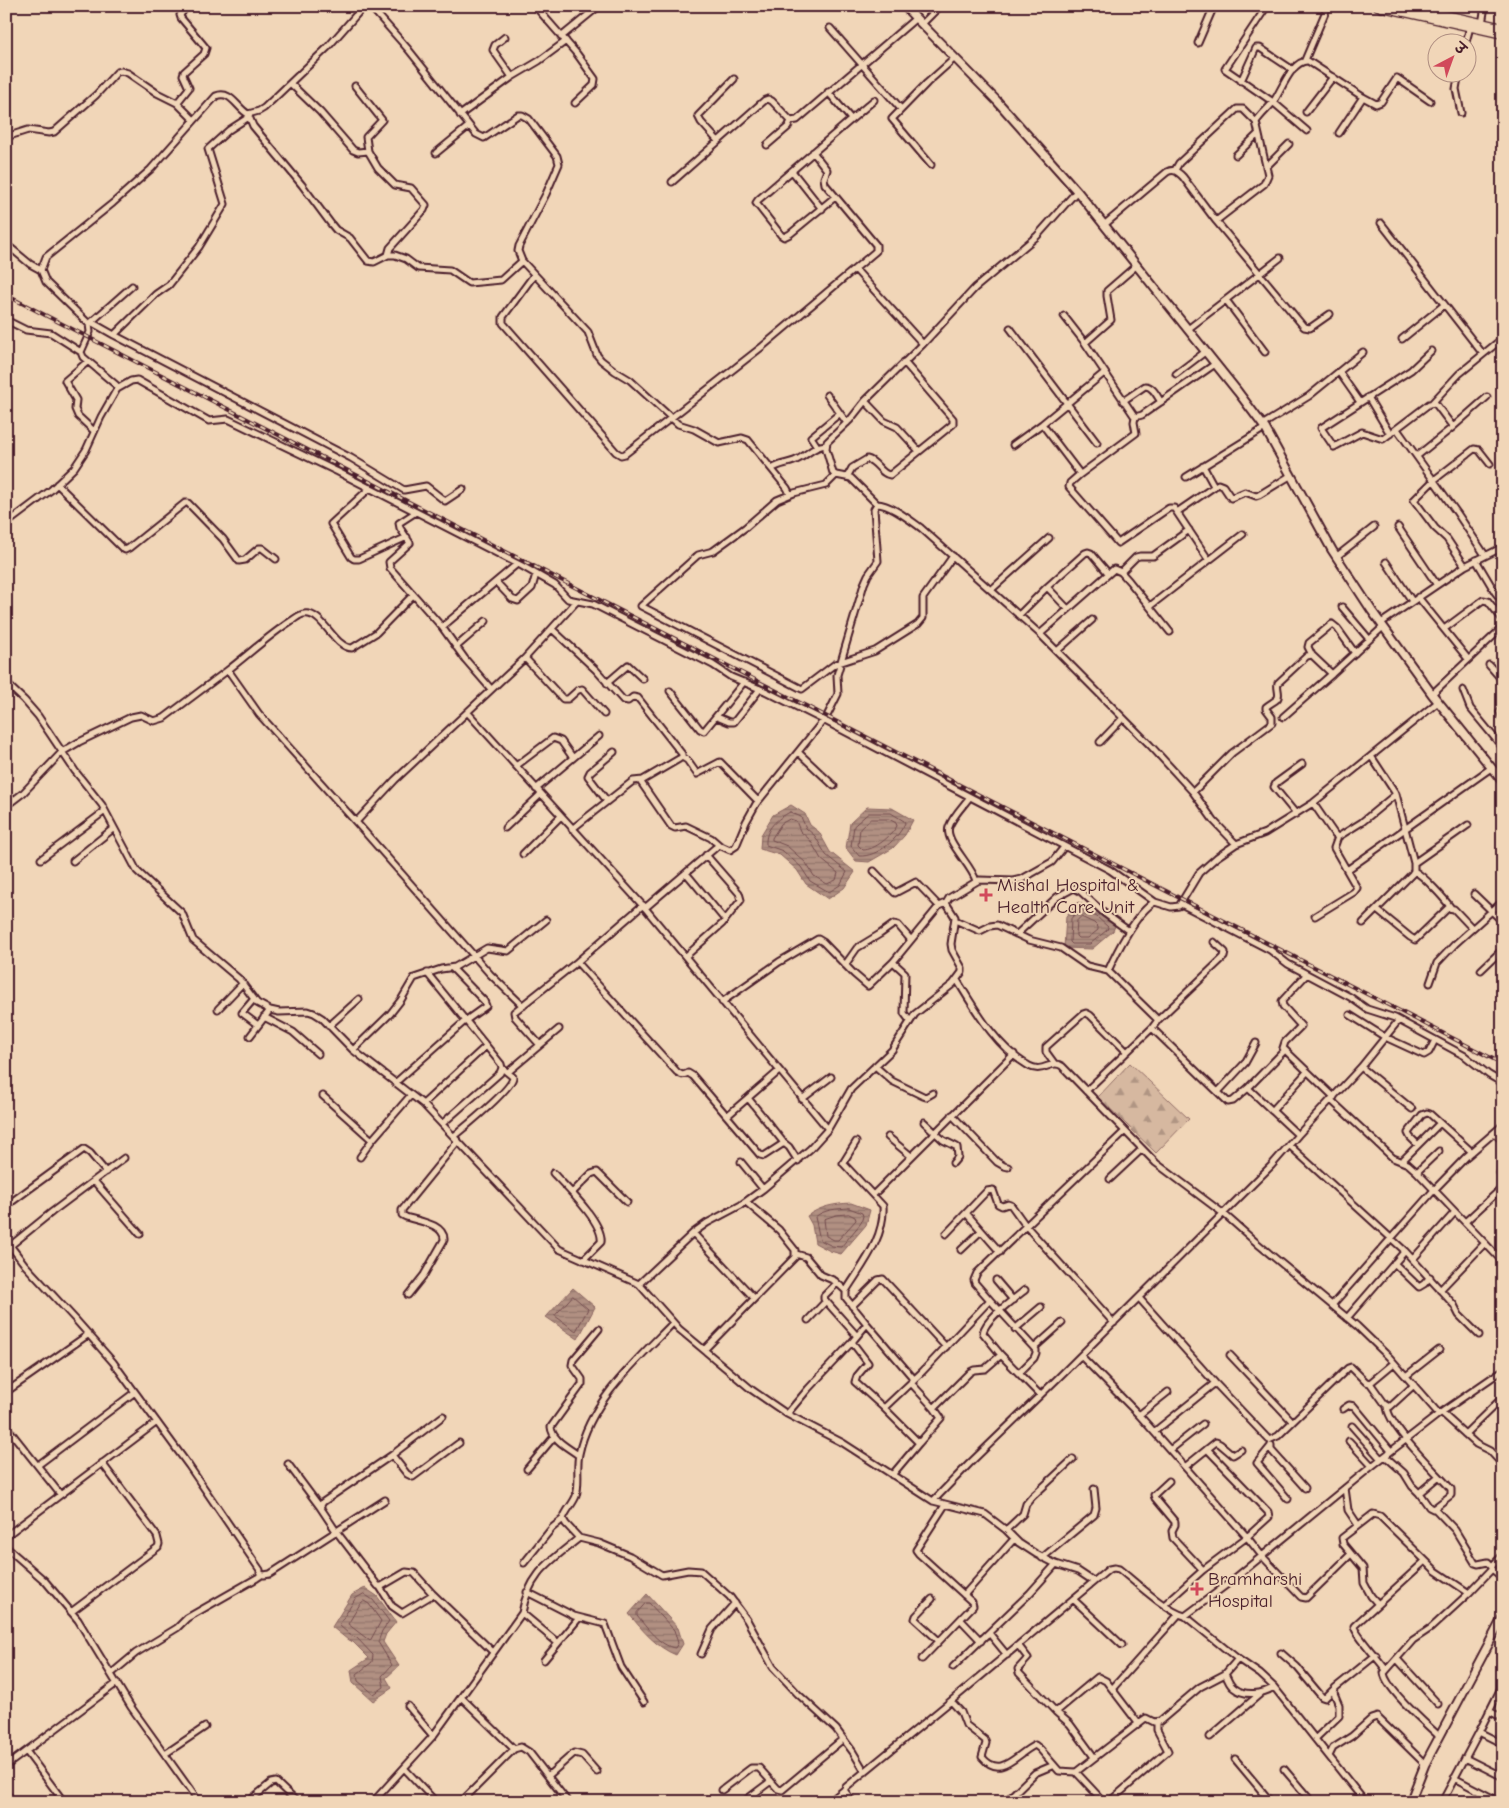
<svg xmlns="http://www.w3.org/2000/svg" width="1509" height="1808" viewBox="0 0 1509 1808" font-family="'Comic Neue','Playpen Sans Deva',sans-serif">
<defs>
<pattern id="forest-firs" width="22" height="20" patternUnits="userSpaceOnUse" patternTransform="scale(1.25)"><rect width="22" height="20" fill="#d6b8a0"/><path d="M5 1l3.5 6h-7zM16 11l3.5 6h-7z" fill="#b09583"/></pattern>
<pattern id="water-rules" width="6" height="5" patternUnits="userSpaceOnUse" patternTransform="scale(1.25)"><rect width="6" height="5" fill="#b19082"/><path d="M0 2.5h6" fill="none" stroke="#92756b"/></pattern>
</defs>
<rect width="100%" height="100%" fill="#f1d6b8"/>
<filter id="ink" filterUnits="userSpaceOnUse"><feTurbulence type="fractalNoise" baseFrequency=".02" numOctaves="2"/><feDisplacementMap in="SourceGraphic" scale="10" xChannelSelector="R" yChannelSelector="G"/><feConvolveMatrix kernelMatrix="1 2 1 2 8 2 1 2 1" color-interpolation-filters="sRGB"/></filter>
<g filter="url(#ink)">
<!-- forest -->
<path fill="url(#forest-firs)" stroke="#906c66" d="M1130,1063L1189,1119L1156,1153L1098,1097Z"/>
<!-- water -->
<path fill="url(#water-rules)" stroke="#88635f" d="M791,805L805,814L810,825L819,832L830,852L855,872L844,888L828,899L806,884L797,870L780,855L760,849L761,835L773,815Z
M867,807L892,808L913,820L905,835L893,848L869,862L856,861L846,848L850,823Z
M1078,902L1100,913L1115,926L1113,931L1092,949L1064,948L1066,916Z
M851,1203L870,1210L866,1225L841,1254L830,1251L815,1243L812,1225L807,1216C821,1206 834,1204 851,1203Z
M573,1288L595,1307L578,1339L546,1317Z
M365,1588L377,1596L396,1622L386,1634L383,1642L399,1666L386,1678L392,1688L373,1701L353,1683L351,1670L369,1658L353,1642L348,1640L332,1627L352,1595Z
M647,1594L678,1628L683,1644L676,1655C656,1647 643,1631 629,1614Z"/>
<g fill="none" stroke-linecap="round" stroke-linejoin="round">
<!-- shore -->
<path stroke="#734c4e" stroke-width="1" d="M790,812L801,817L806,828L815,836L826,855L847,872L840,885L829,892L810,881L801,867L783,851L766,845C765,828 777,819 790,812Z
M869,813H891L904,821L905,823C898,839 878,857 859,856L851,846L854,826Z
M790,819L796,821L800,831L810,840L821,859L838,873L836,880L827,884L814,876L806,863L787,846L772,840V838L781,824Z
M871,819H889L896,823L897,826C891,836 875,850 863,850L858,845L860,829Z
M1079,909L1097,917L1108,927L1107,930L1090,944H1072L1070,942L1071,919Z
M1081,917L1094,923L1098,927V930L1088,938H1078L1076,936L1077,921Z
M849,1208L862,1213L863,1216L861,1223L841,1247L832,1246L820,1240L815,1217C825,1209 837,1209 849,1208Z
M849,1214L855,1217L856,1220L838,1240H834L826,1236L824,1219L836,1215Z
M573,1296L588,1309L576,1331L555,1316Z
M364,1594L373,1600L389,1621L382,1631L378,1642L392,1665L382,1676L384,1687L374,1694L358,1681L357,1674L372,1662L373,1655L357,1638L350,1635L339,1625L355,1599Z
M364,1601L369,1604L381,1621L370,1641L348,1624L360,1604Z
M646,1603H649L674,1630L678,1643L675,1648C660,1646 646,1627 637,1616V1613Z"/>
<!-- street casing -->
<g stroke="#4a1f2b" stroke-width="9">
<path id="street" d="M370,6L408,49L476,134L484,138L518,115H522L529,119L557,156L559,164L546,194L519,246L518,251L522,261L588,332L597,355L601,360L615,371L630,380L678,424L694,429L719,443L742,438L748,440L787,488L790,494
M535,6L577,54L595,79L594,85L575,103
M1267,6L1225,69L1273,102L1307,131
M922,24L940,6
M1482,24L1485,6
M830,28L901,109
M505,37L495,45L493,50L512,77
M561,37L599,6
M1466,42L1470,27
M1198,43L1214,6
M1305,60L1328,6
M1459,72L1456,89L1461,113
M1241,81L1256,48H1260L1293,70
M291,84L320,112L353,150L358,152L368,151
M355,86L382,120L366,137L368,151L378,168L395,185L411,188L426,205L424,210L390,248L388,255
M828,92L851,119
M177,103L189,88L183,75L184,72L204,54L206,48L181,18L180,15L187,6
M1306,112L1333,77
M248,114L253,126L302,185L331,224L336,230L350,238L368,261L374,262L388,255H395L406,259L418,268L450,270L469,283L501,280L522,261
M460,115L512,77L539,61L566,41
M1339,133L1363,97
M6,137L28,130L49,133L54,132L96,95L117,72L121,71L128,73L157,93L177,103L194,120
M718,141L701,122L698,116L734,79
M767,145L788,127L791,121
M436,153L469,126
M1236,155L1258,134
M931,165L892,119L927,83L955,58
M1266,167L1289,144
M1175,170L1179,163L1237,109H1243L1256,122
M792,171L822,209
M672,182L765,100L768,99L772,101L791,121L797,120L916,18
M835,197L790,234L784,237L781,235L756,203L758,200L874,100
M1216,221L1264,184L1268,175L1256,122C1261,114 1269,108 1274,101C1282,89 1292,60 1308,61L1363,97L1376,104L1381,102L1397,78L1430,101
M1381,223L1483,354
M1104,225L1167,172C1174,168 1178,172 1183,177L1216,221L1304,327L1310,328L1330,314
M6,244L30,264L41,270
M855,269L923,344
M534,275L503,317V323L616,452L621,455L625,454L763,346L876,251V245L825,184L824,178L827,170L813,152
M1226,300L1265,352
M1064,316L1085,343L1135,417L1142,415L1215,364
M6,320L26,330L51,333L81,352
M91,322L114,335L351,458L404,490L426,486L445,501L463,489
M89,324L132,286
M1010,328L1097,443
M1188,329L1280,258
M114,335L156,294L169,285L199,247L225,204L208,149L229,130L249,117
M1402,339L1444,305
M1085,343L1111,320L1107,296V291L1137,265
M87,362L65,381L76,400L75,409L78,416L94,431
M1339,372L1360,402
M1176,374L1205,352
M117,389L131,381L137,380L209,421L228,419L338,472L522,566L555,585L568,599L593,604L713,665L731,677L765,691L823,720L1110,870L1155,902
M827,395L847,423
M1368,397L1390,434
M865,401L884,421L897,427L919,451
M1123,401L1145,386C1153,386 1157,396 1161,402
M1432,403L1459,374L1503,338
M1135,417L1134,422L1136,433L1078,476L1070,483L1069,487L1118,543L1169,508H1174L1208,559
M1042,424L1080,474
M1262,425L1309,396L1363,352
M1453,427L1487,397
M1397,429L1457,513L1485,555
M1013,445L1042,424L1104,373
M817,446L811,437L839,414
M1417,456L1453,427L1435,403L1429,404L1383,439L1362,432L1334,447L1321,428L1411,370L1431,351
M1203,466L1214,486
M772,469C779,464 786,464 794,461C806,457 812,446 826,445
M836,475L826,485L794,493L777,500L746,527L713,551L698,555L641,606L802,689L835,664L875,651L918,624L923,618V598L953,556
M847,477L852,468L867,459C877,461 880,474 890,475L953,424V419L904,362
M1186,477L1265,428
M57,484L122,548L125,550L129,548L185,503H188L223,539L239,561L245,560L259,548H262L276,559
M370,488L331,524L351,557L354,559H359L407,537
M877,504L851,478L836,475L833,473L826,449L827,442L850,420L865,401L923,344L975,288L1037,236L1077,191
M416,512L399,523L400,528L410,543L389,562L390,568L442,627L465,659L491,689
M1177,512L1218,484L1223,486L1231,498L1245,492L1256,496L1259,495L1290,476
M6,524L51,490L74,468L86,450L101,417L117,389L116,385L83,357L81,352L90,332L89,324L46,282L41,270L46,257L113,203L151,169L216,96C231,90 237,108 248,114L259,111L264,108L327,48L364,6
M1398,527L1437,585
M1336,557L1374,527
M1476,560L1495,592L1503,602
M1386,562L1412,601
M1465,566L1447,539L1435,528L1414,500L1434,480L1474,449L1479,450L1490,464
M1121,572L1136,557L1140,556H1153L1189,530
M496,582L512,599L518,601L532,588L536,574
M6,587L7,588
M1047,587L1068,609
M991,590L1049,538
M1418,597L1468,659
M1150,606L1243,534
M1342,607L1369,639
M1019,615L1047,587L1085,553L1088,552L1091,553L1108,573
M1381,623L1465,566L1503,547
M442,627L517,564
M552,629L596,670L623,700L628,701L633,697L638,698L682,754V757L679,759L643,780L633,781L572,829
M1444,629L1483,600L1488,601L1503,620
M1040,634L1114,569L1121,572L1129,581L1170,632
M456,647L486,621
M1057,651L1092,620
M1312,655L1308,647L1309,643L1332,624L1337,628L1355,653
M525,658L563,699H568L578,690L582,689L604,714
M1489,665L1503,681
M228,670L259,714L356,822
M6,683L24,700L38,716L75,771L102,805L137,871L182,913L193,940L239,979L257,1003L270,1010L279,1012L308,1011L314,1013L322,1018L353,1050L423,1104L559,1249L639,1284L679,1329L752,1390L787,1414L843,1443L933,1501L985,1514L1006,1530L1019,1543L1036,1554L1056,1564L1078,1571L1093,1581
M607,683L628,665L643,679
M1463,690L1470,708L1503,748
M670,691L700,729L704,731L744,682
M1432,694L1503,627
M1503,708L1500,712L1503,719
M468,713L645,908
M717,717L729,722H734L760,689
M1283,717L1332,674
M1100,742L1123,718
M798,752L834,786
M682,757L687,760L697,774L720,762L758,801
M516,766L553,738L561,741L573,758
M640,781L671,826L675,828L686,826L711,838L719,845
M536,789L599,736
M1193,792L1232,753L1272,723V717L1266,709V707C1269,704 1274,702 1277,699C1281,695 1276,688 1278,683L1307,656L1312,655L1332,674L1383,627
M969,798C963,806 952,817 949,827C944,841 972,865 976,881
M607,801L588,776L590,772L614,752
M1313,803L1335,835L1338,837L1362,822L1396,794
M6,806L23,793L62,752L79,742L131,717L141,715L154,721L164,718C185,702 207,686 228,670C249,654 268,636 291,621C295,619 300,614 304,614C323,611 334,648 352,648L376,633L413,595
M1296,814L1274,787L1276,783L1302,764
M505,828L541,794
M523,854L561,816
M41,859L105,811
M73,861L114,828
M1414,863L1468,825
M1347,870L1491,768
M874,871L895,893L916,882L939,906
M1414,871C1423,875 1445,899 1451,908
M686,873L725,920
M1474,894L1503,922
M1181,904L1270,950L1288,964L1350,997L1367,1009L1395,1018L1465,1056L1489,1075L1503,1083
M1377,910L1410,937L1415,940L1448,908L1454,909L1472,928
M1315,916L1354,892L1357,888L1334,848L1338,837
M955,920L980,931L990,926L997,925L1029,940L1061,948L1087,966L1108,971
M1363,923L1412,874L1414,871V863L1396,794L1371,756
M1017,934L1057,897L1074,888L1080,891L1104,913L1129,931
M686,956L722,924L741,900L739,893L706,855
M577,962L677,1072C681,1075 683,1076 688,1073L693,1076L760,1155L764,1156L784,1143L789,1147L798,1161
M893,962L905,973L904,1013L910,1021
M845,965L857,948L880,934L894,924L898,925L911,940
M1481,970L1503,949
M427,973L501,1064L502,1068L500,1073L443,1123
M1307,974L1282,1001L1283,1006L1301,1026L1285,1042L1283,1048L1334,1097
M957,980C976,1011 996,1047 1029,1066C1043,1074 1051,1059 1062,1066L1156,1163L1224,1214L1258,1244L1357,1326L1389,1357L1439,1414
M1430,983L1437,963L1455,944L1503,901
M253,1000L242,1013L258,1025
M722,1002L779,962L818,939L823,942L854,974L868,986L893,962L939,906L946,903
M523,1006L490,974L356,822L395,780L525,658L576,602
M218,1009L243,983
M1350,1015L1385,1037L1424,1055L1429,1052L1435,1040
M264,1017L293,1032L318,1054
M1158,1020L1224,957L1225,952L1214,942
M329,1026L359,999
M1152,1028L1228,1102L1233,1101L1248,1088L1298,1135
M250,1036L270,1010
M540,1045L515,1017L514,1012L577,962L643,905
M353,1050L390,1014L401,1000L414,978L441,969L455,967L487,948L508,951L546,920
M1054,1063L1046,1052V1047L1083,1014L1086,1013L1090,1015L1127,1052
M875,1066L892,1081L923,1096L926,1097L933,1093
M1361,1067L1412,1109
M508,1072L559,1029
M395,1083L465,1021L486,1006L484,1001L452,968
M1248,1088L1285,1050
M1086,1091L1152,1028L1158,1020L1108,971C1116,953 1137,911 1155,902L1171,907L1179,906L1199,873L1217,857L1236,844L1265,833L1313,803L1438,702
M1218,1092L1245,1063L1256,1043
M323,1096L372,1140
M748,1098L784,1143
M802,1099L831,1077
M1331,1100L1393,1158L1408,1164L1417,1172L1503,1262
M423,1104L486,1046
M1272,1111L1307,1072
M952,1115L997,1162L1004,1166L1008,1167
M727,1116L779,1071
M924,1122L943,1140L957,1147L958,1157L953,1163
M828,1129L645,908L715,848L719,845L730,850L736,846L746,822L756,804L827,716L838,694L837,675L864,584L868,575L878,561L874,509L877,504C890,504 910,520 921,528L1040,634L1150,745L1193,792L1214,821L1236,844
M1494,1133L1503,1141
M454,1136C465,1127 513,1088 513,1077L502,1068
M888,1137L911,1156
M856,1142L843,1163L883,1206C885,1238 862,1265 846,1291V1298L867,1324L852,1342L868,1363L857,1376L855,1382L884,1408
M1289,1145L1405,1251L1454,1305L1459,1315L1479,1335
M1418,1145L1410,1137L1408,1133L1422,1115L1427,1113L1430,1114L1472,1152
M360,1157L372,1140L411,1095
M1402,1161L1440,1123
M741,1162L763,1189
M1503,1169L1500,1173L1503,1182
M1417,1172L1439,1151
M553,1173C566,1187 604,1223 601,1242L583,1260
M1110,1179L1142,1149
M94,1181L140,1234
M572,1193L591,1174L597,1172L627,1202
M873,1195L1014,1054
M6,1206L84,1149L90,1153L106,1172
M966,1213L1000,1252
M1465,1222L1503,1187
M693,1233L754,1298
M946,1234L987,1191L993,1190L998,1204L1002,1206L1008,1204L1011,1205L1026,1226L1114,1323
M6,1240L25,1265L75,1319L113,1362L189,1466L260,1570V1576L257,1578L187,1618L177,1628L136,1653L112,1673
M10,1246L52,1212L124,1158
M961,1250L981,1231
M796,1254L806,1257L821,1275L835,1281L846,1291
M1413,1259L1455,1212
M1394,1263L1419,1287L1424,1284L1430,1277
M996,1280L1013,1300
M837,1283L824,1296V1299L857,1336
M639,1284L693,1233L707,1223L741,1205L763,1189L810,1149L828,1129L851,1089L892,1050L915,1014L953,984L962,972V968L952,950L951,944L955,917L946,903L949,898L979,880L1013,881L1022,879L1052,862L1064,847
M1025,1290C1014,1299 985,1319 983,1333L1001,1355L1040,1395
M1440,1290L1485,1243
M408,1295L424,1275L444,1240C445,1224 418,1221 406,1217L402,1215V1210L458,1141
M1139,1298L1215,1383L1269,1440L1278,1436L1348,1368L1351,1367L1366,1382L1370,1383L1394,1363
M990,1300L1036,1350V1353L1034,1358L1019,1373
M1333,1304L1434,1190L1466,1157L1503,1125
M852,1306L878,1280L883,1279L946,1347
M1347,1318L1405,1251
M808,1320L826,1301
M673,1323C637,1360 590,1401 579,1454C576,1468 580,1482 576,1496C573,1504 566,1510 563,1519L566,1524L579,1538L599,1543L630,1556L662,1575L688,1570L701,1571L730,1597L747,1620L773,1667L798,1694L836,1729L853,1752L865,1772
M867,1324L914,1379
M1015,1329L1041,1307
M1034,1348L1062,1323
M704,1350L795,1257V1250L779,1230L746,1202
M1230,1355L1292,1421
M1081,1356L1139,1415L1247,1537L1262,1556L1301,1597L1306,1598L1351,1554
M1406,1376L1439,1350
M911,1383L934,1408L941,1418L919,1443
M1370,1383L1385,1404L1390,1407L1414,1385
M6,1392L89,1334
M1387,1406C1387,1425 1437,1473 1451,1489V1495L1433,1509L1429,1507L1419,1493L1439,1476
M934,1408L970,1372L974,1370L985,1369L1001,1355
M1343,1409L1349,1405L1354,1406L1391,1451
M1442,1413L1476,1444L1490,1451L1503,1465
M787,1414L808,1389L852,1342
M1139,1415L1168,1392
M443,1416L392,1455L323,1502L320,1507L336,1531L378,1586H382L406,1572L414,1573L432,1593L493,1652
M6,1426L60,1494
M1352,1426L1381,1459
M1154,1432L1215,1383
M1465,1434L1501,1399
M1349,1441L1372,1466
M1271,1445V1450L1305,1488
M1270,1447L1257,1463L1288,1499
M1170,1450L1203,1424
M392,1455L407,1474L413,1477L459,1443
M578,1455C569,1448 552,1440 551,1427L582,1384V1379L572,1365L573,1360L599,1329
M1385,1456L1404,1473L1412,1486L1419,1493
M288,1464L320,1507
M38,1465L135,1392
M1185,1467L1216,1442L1220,1444L1233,1455L1241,1450
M527,1469L554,1437
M892,1475L919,1443L884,1408L922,1372L990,1300L975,1283L974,1280L977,1273L1125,1131
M1169,1481L1154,1495L1155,1498L1175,1522V1525L1172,1531L1173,1538L1203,1570
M1345,1488L1348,1510L1358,1525
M933,1501L969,1464L1058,1378L1271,1166L1298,1135L1361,1067L1399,1020
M1435,1509L1455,1530L1475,1563L1478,1564L1488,1562L1492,1566
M1006,1530L1023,1514L1026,1504L1032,1497L1073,1459
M6,1536L157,1422
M6,1547L45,1581L78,1620L131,1707L199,1802
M1503,1555L1492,1566V1569L1503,1578
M1042,1558L1094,1515L1096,1508L1094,1489
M524,1563L552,1528L563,1519
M260,1574L264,1575L270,1574L385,1500
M380,1587L392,1606L402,1613L432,1595V1593
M527,1592L574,1616L605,1624L621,1667L644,1702
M964,1595L1014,1539
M932,1599L916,1616L915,1619L939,1641
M1073,1599L1122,1645
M1378,1604L1371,1596L1364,1583L1363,1568L1343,1544L1342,1538L1373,1514L1380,1516L1436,1571L1469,1593
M1164,1605L1203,1570L1247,1537L1269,1517L1268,1512L1207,1449
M71,1612L158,1547L159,1544L157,1536L102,1463
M522,1613L558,1643
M1185,1616L1238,1659L1260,1674L1274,1687L1365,1802
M961,1620L981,1641
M989,1633L1007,1655
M1018,1645L1028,1658L1018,1669L1019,1673L1056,1712L1070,1724L1094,1757
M1281,1653L1297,1667L1322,1697L1325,1698L1333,1690
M701,1654L712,1629L735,1603
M922,1659L973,1606L972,1602L919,1554L916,1550L945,1505
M1397,1659L1438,1704
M544,1660L579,1618
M953,1667L1030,1593L1056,1564
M1386,1670C1380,1661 1354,1633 1354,1626L1425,1561
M1225,1674C1228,1679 1229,1685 1234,1688C1245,1697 1263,1694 1274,1687
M1112,1689L1179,1614
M462,1698L514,1749
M951,1701L961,1712L966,1725L985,1740L986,1743L982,1757C1001,1780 1016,1754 1035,1745L1040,1749L1059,1771L1076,1772L1143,1720L1146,1718L1154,1722L1160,1721L1200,1687L1225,1674L1238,1659
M408,1706L433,1736
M1489,1711L1503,1718
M1056,1712L1098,1677L1106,1681L1138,1723
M1479,1732L1503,1744
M1439,1736C1426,1724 1386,1689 1384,1673L1413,1640L1431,1628L1469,1593L1492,1569
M1210,1737L1261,1693
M1315,1739L1339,1716V1705L1334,1693L1335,1688L1376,1655
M26,1751L64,1802
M165,1754L205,1727
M1329,1756L1333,1748L1352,1736L1371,1719L1377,1717L1425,1764
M1465,1758L1503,1777
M1235,1759L1271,1802
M6,1766L117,1683
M404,1768L436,1802
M1284,1769L1312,1802
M1076,1772L1104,1802
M549,1775L574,1753L582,1755L597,1772
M1454,1778L1500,1802
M722,1790L751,1768H759L778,1789L782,1790L843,1739
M6,1793L13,1802
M248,1802L271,1783L276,1782L297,1802
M373,1802L433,1736L522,1613C529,1573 550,1562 579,1538
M461,1802L514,1749L521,1747L529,1752L568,1802
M743,1802L771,1781
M829,1802L844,1790
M853,1802L844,1790L846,1787L951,1701L1109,1569L1114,1568L1119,1569C1134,1581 1167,1612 1185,1616L1229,1583L1372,1466L1439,1414L1503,1370
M1005,1802L1035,1773L1054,1765
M1109,1802L1168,1751L1157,1730V1722
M1260,1802L1266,1796
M1301,1802L1308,1797
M1442,1802L1479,1732L1503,1684"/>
</g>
<!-- secondary casing -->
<g stroke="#4a1f2b" stroke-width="11">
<path id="secondary" d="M904,6L997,101L1077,191L1238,392L1265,428L1332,550L1372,611L1432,694L1503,782
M1410,1802L1425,1764L1503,1617"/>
</g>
<!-- primary casing -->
<g stroke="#4a1f2b" stroke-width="11">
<path id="primary" d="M1378,6L1503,34
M1406,6L1503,28"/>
</g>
<!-- highway casing -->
<g stroke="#4a1f2b" stroke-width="12">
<path id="highway" d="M1382,7V6"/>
</g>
<!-- street -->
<use href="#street" stroke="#f1d6b8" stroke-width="5"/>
<!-- secondary -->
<use href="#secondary" stroke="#f1d6b8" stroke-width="7"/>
<!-- primary -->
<use href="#primary" stroke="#f1d6b8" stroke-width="8"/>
<!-- highway -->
<use href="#highway" stroke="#f1d6b8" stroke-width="9"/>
<!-- rail casing -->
<g stroke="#4a1f2b" stroke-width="4">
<path id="rail" d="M6,295L1503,1064"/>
</g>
<!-- rail -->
<use href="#rail" stroke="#f1d6b8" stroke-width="2" stroke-dasharray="5.5" stroke-linecap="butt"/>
</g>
</g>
<!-- markers -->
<g fill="#d1495b" stroke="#f1d6b8" stroke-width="2">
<path d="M983.5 887.5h5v5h5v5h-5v5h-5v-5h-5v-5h5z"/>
<path d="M1194.5 1581.5h5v5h5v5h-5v5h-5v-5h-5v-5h5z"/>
</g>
<g text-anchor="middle" stroke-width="4" stroke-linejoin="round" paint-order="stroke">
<!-- poi labels -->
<g font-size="19" fill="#4a1f2b" stroke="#f1d6b8" text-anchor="start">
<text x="997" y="891">Mishal Hospital &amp;<tspan x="997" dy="22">Health Care Unit</tspan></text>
<text x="1208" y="1585">Bramharshi<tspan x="1208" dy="22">Hospital</tspan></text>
</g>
</g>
<!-- margin -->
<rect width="1509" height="1808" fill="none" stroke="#f1d6b8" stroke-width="25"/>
<rect x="12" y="12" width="1484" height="1783" fill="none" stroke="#4a1f2b" stroke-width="2" filter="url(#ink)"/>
<!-- north arrow -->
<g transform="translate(1452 58) rotate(41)"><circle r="24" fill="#f1d6b8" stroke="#ae8d80"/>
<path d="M0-4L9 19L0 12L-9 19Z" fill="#d1495b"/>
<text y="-8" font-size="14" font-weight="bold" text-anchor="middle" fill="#4a1f2b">उ</text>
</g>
</svg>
